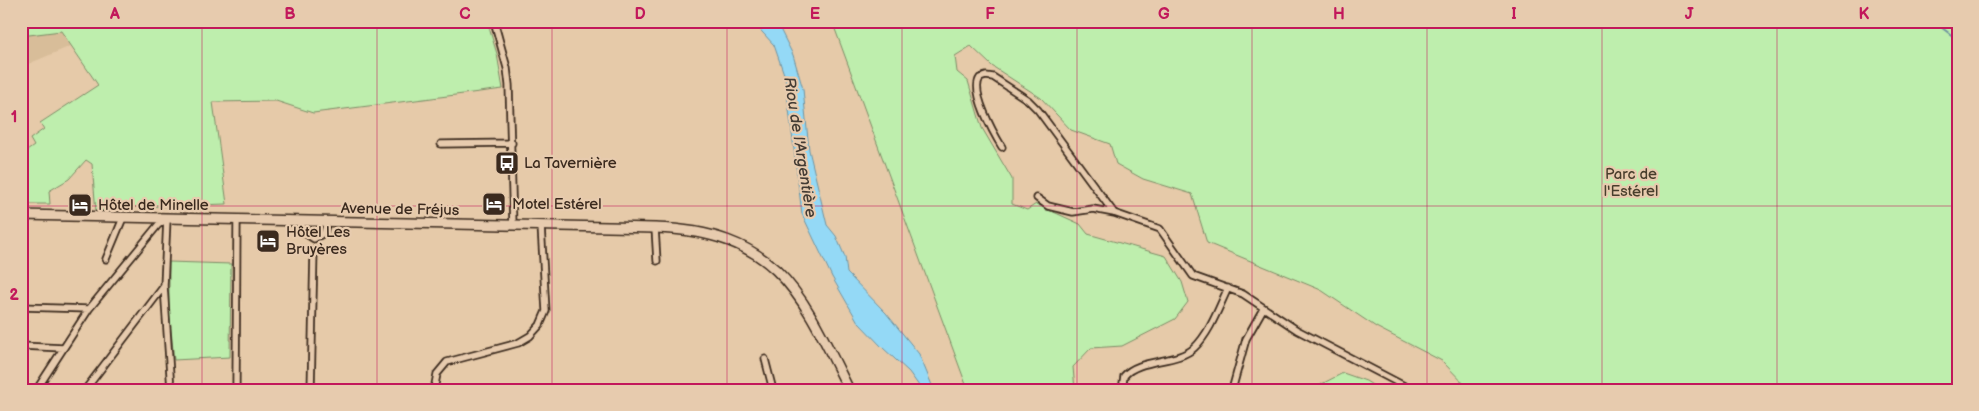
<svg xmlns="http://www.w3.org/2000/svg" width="1979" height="411" viewBox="0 0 1979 411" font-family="'Balsamiq Sans',sans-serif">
<rect width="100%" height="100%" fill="#e6caa9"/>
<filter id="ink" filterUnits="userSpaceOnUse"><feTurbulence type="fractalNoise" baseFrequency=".02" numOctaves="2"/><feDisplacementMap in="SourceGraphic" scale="10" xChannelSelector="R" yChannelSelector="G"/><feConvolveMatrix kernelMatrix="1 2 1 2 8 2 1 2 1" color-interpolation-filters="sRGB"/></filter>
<g filter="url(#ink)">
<!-- built -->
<path fill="#d8bd99" d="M21,21L61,31L71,46L21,67Z"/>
<!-- green -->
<path fill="#beeead" stroke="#7c8c66" d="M21,21H487L497,54L503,89L313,113L276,101L213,102L227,204L105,208L104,211L96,212L92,164L86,160L69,179L49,191L50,204H30L29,200H21V155L34,146L30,139L44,129L40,123L98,85L61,31L21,36Z
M832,21H1958V390H1470L1442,361L1376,327L1321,290L1207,243L1192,194L1143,179L1116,164L1110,144L1071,130L1041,98L992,66L971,46L955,56L957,72L968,81L982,128L1012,179V204L1027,210L1036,204L1080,224L1088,234L1166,256L1182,282L1188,302L1175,319L1122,346L1091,348L1073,367L1075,390H968Z
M169,262L231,264L230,357L174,360L169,309Z
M1343,373L1366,381L1380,390H1310Z"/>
<!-- water -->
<path fill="#94d9f6" stroke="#7093a0" d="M752,21H776L793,55L803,89L809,150L827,225L836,236L845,257L847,273L886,313L919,354L934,390H922L909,372L883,348L858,322L832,277L802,214L785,77L774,45Z"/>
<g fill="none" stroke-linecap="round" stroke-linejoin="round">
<!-- stream -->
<path stroke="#7093a0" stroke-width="2" d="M1933,21L1958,40"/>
<!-- minor casing -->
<g stroke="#3b2a1e" stroke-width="9">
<path id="minor" d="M494,21L507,68L509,85L513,226
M441,144L512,143
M1002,147C994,134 970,91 980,78L986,76L993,77L1028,100L1038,110L1114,213
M1037,198L1048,206L1073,212L1093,209L1114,213L1160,229L1193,276L1243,294L1297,330L1412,390
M167,219L164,286L171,390
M299,221L303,232L314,239L324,233L327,221
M655,228L657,261
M106,259L123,218
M21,307L89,309
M21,346L63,348
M765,359L773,390
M37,389L89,309L158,225L167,219
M85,390L164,286
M236,390L237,220
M311,390L314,250
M434,390L437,374L447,362L518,343L530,336L540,325L546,311L541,226
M1122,390L1124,376C1139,358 1177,364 1194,348C1210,333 1219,307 1228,288
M1232,390L1246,339L1263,309"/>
</g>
<!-- primary casing -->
<g stroke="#3b2a1e" stroke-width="12">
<path id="primary" d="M21,215L655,228C777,232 801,292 849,390"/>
</g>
<!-- minor -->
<use href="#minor" stroke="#e7cbae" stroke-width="5.5"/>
<!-- primary -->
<use href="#primary" stroke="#e7cbae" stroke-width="9"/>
</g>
</g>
<!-- grid -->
<path fill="none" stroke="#c2185b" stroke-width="1" stroke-opacity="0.55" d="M202,21V390M377,21V390M552,21V390M727,21V390M902,21V390M1077,21V390M1252,21V390M1427,21V390M1602,21V390M1777,21V390M21,206H1958"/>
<!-- icons -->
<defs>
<g id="bus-square" transform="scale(1.25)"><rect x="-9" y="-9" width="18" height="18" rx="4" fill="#3b2a1e" stroke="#e7cbae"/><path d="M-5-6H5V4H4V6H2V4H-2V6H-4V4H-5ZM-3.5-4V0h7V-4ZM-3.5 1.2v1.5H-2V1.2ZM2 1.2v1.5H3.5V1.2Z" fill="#fff"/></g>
<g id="hotel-square" transform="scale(1.25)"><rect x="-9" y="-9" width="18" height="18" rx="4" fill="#3b2a1e" stroke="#e7cbae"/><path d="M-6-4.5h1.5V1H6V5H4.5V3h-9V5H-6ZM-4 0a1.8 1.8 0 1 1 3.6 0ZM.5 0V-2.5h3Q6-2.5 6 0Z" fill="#fff"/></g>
</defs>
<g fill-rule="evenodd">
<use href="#bus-square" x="507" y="163"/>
<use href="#hotel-square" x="494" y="204"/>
<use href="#hotel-square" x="80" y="205"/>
<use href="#hotel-square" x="268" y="241"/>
</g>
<g text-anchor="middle" stroke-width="4.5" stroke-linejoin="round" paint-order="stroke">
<!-- poi labels -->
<g font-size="15" fill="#3b2a1e" stroke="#e7cbae" text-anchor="start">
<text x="524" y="168">La Tavernière</text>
<text x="512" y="209">Motel Estérel</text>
<text x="98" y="210">Hôtel de Minelle</text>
<text x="286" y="237">Hôtel Les<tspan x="286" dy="17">Bruyères</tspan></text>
</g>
<!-- park labels -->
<g font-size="15" fill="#483e2c" stroke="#e7cbae">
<text x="1631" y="179">Parc de<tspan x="1631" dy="17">l'Estérel</tspan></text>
</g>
<!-- street labels -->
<g font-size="15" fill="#3b2a1e" stroke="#e7cbae">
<text transform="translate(400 209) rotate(1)" y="5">Avenue de Fréjus</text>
</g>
<!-- water labels -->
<g font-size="16" font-style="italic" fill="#443c34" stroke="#e7cbae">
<text transform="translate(801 147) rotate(81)" y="6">Riou de l'Argentière</text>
</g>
</g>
<!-- margin -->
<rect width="1979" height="411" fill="none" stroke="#e7cbae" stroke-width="55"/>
<rect x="28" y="28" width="1924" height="356" fill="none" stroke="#c2185b" stroke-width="2"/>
<g font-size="16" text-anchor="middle" font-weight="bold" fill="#c2185b">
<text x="115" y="19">A</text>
<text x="290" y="19">B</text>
<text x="465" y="19">C</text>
<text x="640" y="19">D</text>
<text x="815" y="19">E</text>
<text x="990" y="19">F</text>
<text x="1164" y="19">G</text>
<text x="1339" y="19">H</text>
<text x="1514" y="19">I</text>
<text x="1689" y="19">J</text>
<text x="1864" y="19">K</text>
<text x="14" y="122">1</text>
<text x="14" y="300">2</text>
</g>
</svg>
